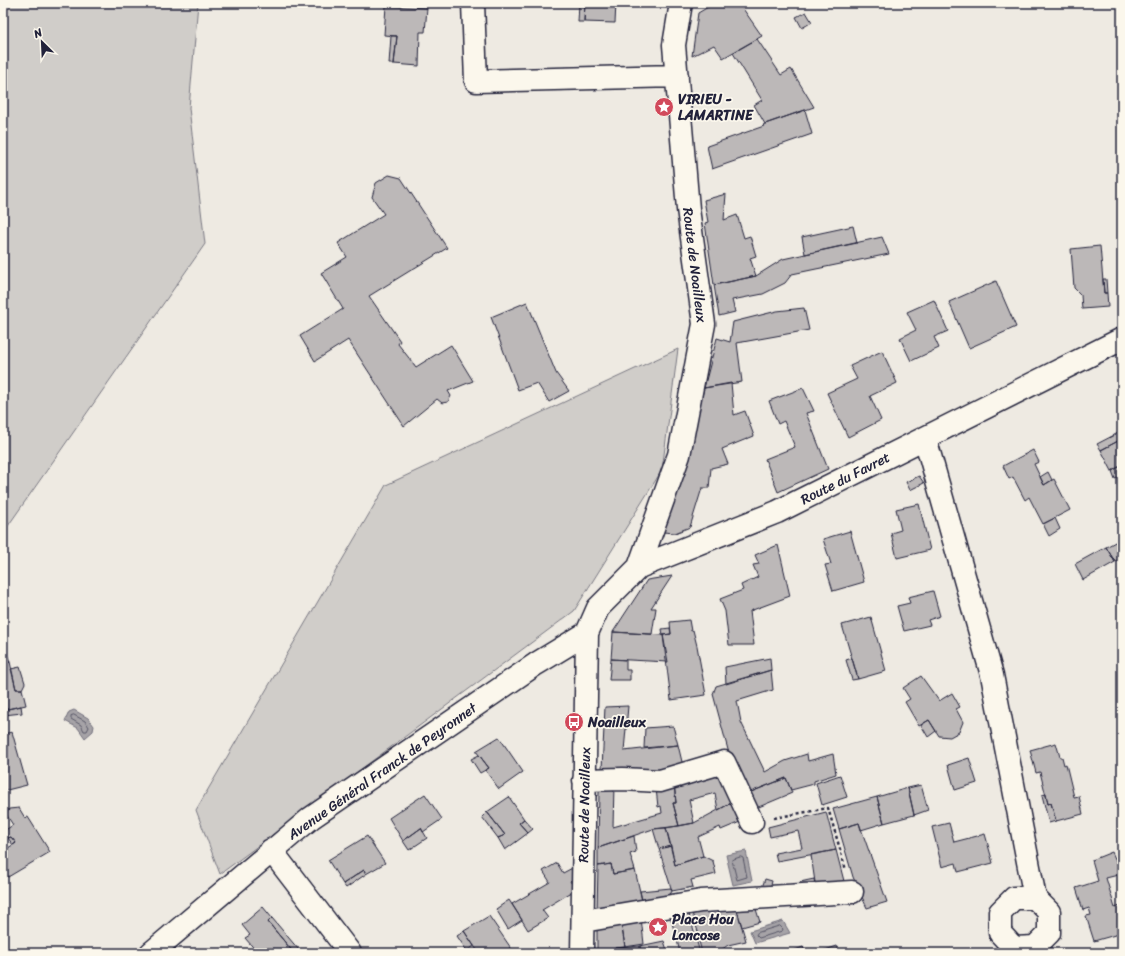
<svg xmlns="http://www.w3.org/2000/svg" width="1125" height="956" viewBox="0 0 1125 956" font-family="Sriracha,sans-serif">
<rect width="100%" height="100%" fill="#eeeae2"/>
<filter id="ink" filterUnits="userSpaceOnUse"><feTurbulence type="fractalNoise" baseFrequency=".025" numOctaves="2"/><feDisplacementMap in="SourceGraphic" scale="8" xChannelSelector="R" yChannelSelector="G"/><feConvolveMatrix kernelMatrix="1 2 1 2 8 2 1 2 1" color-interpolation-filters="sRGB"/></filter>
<g filter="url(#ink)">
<!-- green -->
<path fill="#d0cdc9" stroke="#797882" d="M3,3H198L189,108L205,244L3,533Z
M678,349L662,470L574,611L220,874L196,810L386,485Z"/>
<!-- water -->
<path fill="#a6a3a7" stroke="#716f7c" d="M74,710L88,718L94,726L93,731L85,738L78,728L65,721L69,712Z
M746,851L752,881L733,885L726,855Z
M783,921L790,933L755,943L750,931Z"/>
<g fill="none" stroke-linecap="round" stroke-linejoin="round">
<!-- shore -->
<path stroke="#575666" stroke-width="1" d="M74,715L85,721L89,727L87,731H84L81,725L71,719V716Z
M741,857L743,858L747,877L737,880L732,860Z
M780,926L783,929L782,931L759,938L756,935L757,933Z"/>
</g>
<!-- building -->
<path fill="#bcb8b8" stroke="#22223b" d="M579,3H585L584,22H578Z
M585,3H616L615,23L584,22Z
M715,3H739L762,36L723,58L714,45L692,56L698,13Z
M386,6L427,8L425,32H420L419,66L394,64L397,36L384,35Z
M806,12L812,22L802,28L796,17Z
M391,36H397L394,64H389Z
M757,39L781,75L791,69L814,107L765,124L754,105L762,100L733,53Z
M805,110L812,134L712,169L707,146L764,126L763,125L765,124Z
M389,175L401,178L447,248L369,296L400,341L398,344L416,367L451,345L473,381L448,391L451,396L448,402L442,403L437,399L404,426L348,340L315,361L300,336L343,309L321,273L347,257L338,243L384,214L372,197L376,183Z
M726,194L724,220L737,215L744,238L750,236L756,256L750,258L756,276L714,285L705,223L708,222L704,200Z
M853,226L857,243L805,254L802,237Z
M882,237L889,254L792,274L785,283L763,294L732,300L735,312L719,316L714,285L756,276L783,259Z
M1100,246L1104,293H1107L1108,307L1082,309L1081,295L1074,288L1071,249Z
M1103,279H1106L1107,293H1104Z
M996,281L1016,327L969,348L949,302Z
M934,300L948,331L934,337L939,348L911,361L900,338L916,330L907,312Z
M527,302L556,373L569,391L549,402L537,383L518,390L491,317Z
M804,308L809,330L737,343L742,382L704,388L717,338L730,342L733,322L777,311Z
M882,351L897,383L870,396L881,420L848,437L827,393L857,379L850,366Z
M731,383L734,415L745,411L754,436L722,449L728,464L711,468L709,488H702L690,527L675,533L663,532L691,442L704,388Z
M803,388L814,411L806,413L828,469L778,492L765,459L795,447L784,421L778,424L769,401Z
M1122,431V439L1101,450L1097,444Z
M1122,439V465L1112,471L1101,450Z
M1033,450L1039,462L1034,464L1044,485L1054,479L1070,510L1043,524L1029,497L1025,500L1013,477L1009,479L1003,466Z
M1122,465V476L1115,479L1112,471Z
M1048,472L1052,480L1044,485L1040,477Z
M919,476L924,483L910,490L906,482Z
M919,504L930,550L897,558L891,533L901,530L896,509Z
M1055,518L1060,529L1049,536L1043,524Z
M850,531L864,582L833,591L825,565L831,564L823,539Z
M1119,540L1122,547V558L1115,562L1106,547Z
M778,545L790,596L750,611L754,645H729L725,611L720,599L743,590L741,585L758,577L753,565L759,564L755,555Z
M1106,547L1115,562L1083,580L1075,564Z
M672,576L651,608H656L652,634L613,632L647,580Z
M933,591L940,616L928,620L930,625L904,631L897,606L910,603L908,597Z
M871,617L886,671L858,679L842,625Z
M689,620L691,631L693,630L697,646L706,695L671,700L663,635L671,634L670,622Z
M670,628L671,634L663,635L662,629Z
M613,632L663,635L668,662L611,659Z
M7,654L10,662L3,663V655Z
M770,658L771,670L726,684L725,667Z
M852,658L858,679L852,680L846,660Z
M611,659L626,660V670H630V680H609Z
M10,662L16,689H22L26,705L3,710V663Z
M20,667L25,683L22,689H16L11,669Z
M771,670L773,690L737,701L741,722L765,772L785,761L807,754L808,761L833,754L836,774L814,781V784L791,790L786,778L746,794L731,761L713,694L716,686Z
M921,676L939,701L952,693L960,707L956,709L963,722L959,732L950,737L939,736L929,720L919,726L905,702L910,699L903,688Z
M21,706L22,713L4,715L3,710Z
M628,706L624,751L678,745L683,766L637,776L602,769L605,707Z
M929,720L936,731L928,737L921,725Z
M673,726L678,745L644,748L645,728Z
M12,732L27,785L3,791V734Z
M499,737L523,772L499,789L485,770L489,768L476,751Z
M1056,743L1060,757H1062L1064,765L1066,764L1074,797L1079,796L1083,814L1056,821L1051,803L1048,804L1040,772L1036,773L1030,750Z
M479,755L489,768L480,773L471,759Z
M969,758L977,783L955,790L948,765Z
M720,773L733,802L718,810L715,793L689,800L694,823L679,826L673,803H676L674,782Z
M840,775L847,797L822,805L816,783Z
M786,778L792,793L754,809L746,794Z
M674,784L676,803H673L679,826L653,829L598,848L599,792L610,785H614L613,827L662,813L661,806L658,807L656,788Z
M921,785L928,810L914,815L908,788Z
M908,788L914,815L884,823L877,797Z
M425,794L442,819L423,832L421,828L403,841L389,818Z
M1046,794L1048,804L1051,803L1056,821L1049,823L1042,795Z
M509,797L524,819L519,823L528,833L505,850L498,838L505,835L487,812Z
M877,797L884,823L861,830L859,823L839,829L833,809Z
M733,802L740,822L721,830L720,827L698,837L703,856L675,865L666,828L694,823Z
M19,808L25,818L28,817L50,852L8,877L3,869V851L16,843L11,837L8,838L4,831L13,825L6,814L9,809Z
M487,812L505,835L498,838L482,817Z
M826,812L836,850L777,861L775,853L802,848L798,831L770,837L768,827Z
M524,819L533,829L528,833L519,823Z
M859,823L887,902L867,908L853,877L839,829Z
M949,823L954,842L985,834L993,863L958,872L956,863L942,867L932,827Z
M421,828L427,838L409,850L403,841Z
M666,828L671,846L659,849L653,829Z
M367,836L385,863L366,874L364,870L343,884L328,860Z
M634,836L636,852L630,854L635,870L613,874L611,864L598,866V848Z
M11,837L16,843L13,845L8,838Z
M671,846L675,865L703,856L713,861L716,874L691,880L693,887L672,891L659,849Z
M836,850L845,885L816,889L811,855Z
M1112,852L1122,874L1106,878L1115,908L1120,906L1122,914V933L1094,941L1086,916L1091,915L1089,908L1083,910L1076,888L1098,881L1092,860Z
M557,863L563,873L576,866V876L570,881L575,890L542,910L548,918L528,930L512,904L550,882L543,871Z
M611,864L613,874L635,870L643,905L597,912L598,866Z
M364,870L366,874L346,888L343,884Z
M765,879L772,881L769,893H760Z
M814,879L816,889L801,891L800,882Z
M671,888L672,891L666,902L643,905L640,891Z
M509,900L522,920L508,929L496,909Z
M751,906H755L760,922L742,927L737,910Z
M263,907L272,918L268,922L294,953H258L245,938L250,935L242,925Z
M736,907L746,941L728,945L717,953H702L699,941H701L691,910Z
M688,911L695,934L677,940L669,913Z
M489,916L513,951L509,953H479L464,931Z
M272,918L299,950L294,953L268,922Z
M641,918L644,944L625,947L621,921Z
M621,921L625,947L615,948L616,953H597V924Z
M464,931L474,946L467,951L457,936Z
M695,935L700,953H680L677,940Z
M664,941L668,953H640V946Z
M640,946V953H616L615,948Z
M837,946L840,953H816Z
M803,947L806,953H787Z"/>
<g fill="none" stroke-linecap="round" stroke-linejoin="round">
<!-- minor casing -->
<g stroke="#22223b" stroke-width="25">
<path id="minor" d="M473,3L476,81L677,76
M925,438L992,675L1035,898
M639,567L679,455L704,324L688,209L674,45L681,3
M584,780L623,779L660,781L724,762L752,822
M271,850L350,953
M1014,898H1035L1049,912V933L1035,947L1014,948L1000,933V912Z
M583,921L701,901L852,892
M151,953L311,818L536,664L587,633
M582,953L587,633L598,608L639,567L777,512L1122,339"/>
</g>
<!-- path -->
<path stroke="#22223b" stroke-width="2.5" stroke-dasharray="3 3" stroke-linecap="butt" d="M774,818L828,808L846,870"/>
<!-- minor -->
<use href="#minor" stroke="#fbf7ec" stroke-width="22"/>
</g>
</g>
<!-- icons -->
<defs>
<g id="sight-disc" transform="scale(1)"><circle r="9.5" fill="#d1495b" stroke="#fbf7ec"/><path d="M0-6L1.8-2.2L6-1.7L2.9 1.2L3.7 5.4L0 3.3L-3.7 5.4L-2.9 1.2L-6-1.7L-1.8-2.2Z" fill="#fff"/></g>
<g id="bus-disc" transform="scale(1)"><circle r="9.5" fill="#d1495b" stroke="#fbf7ec"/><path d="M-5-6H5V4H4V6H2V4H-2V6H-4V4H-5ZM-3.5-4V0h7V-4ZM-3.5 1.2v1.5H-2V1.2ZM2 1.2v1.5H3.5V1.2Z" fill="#fff"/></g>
</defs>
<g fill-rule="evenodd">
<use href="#sight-disc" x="664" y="107"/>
<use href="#bus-disc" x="574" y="722"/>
<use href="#sight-disc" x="658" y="927"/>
</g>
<g text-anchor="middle" stroke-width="3.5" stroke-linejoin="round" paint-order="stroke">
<!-- poi labels -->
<g font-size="14" font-weight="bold" fill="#22223b" stroke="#fbf7ec" text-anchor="start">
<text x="678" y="104">VIRIEU -<tspan x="678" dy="16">LAMARTINE</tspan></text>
<text x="588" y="727">Noailleux</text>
<text x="672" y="924">Place Hou<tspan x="672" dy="16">Loncose</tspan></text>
</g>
<!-- street labels -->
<g font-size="14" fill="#22223b" stroke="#fbf7ec">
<text transform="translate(695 265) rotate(83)" y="5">Route de Noailleux</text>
<text transform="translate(845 478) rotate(-27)" y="5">Route du Favret</text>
<text transform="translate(382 771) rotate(-35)" y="5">Avenue Général Franck de Peyronnet</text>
<text transform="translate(584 805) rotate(-89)" y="5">Route de Noailleux</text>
</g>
</g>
<!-- margin -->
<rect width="1125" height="956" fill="none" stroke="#fbf7ec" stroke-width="16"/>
<rect x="8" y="8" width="1109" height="940" fill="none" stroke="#22223b" stroke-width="1.5" filter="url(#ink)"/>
<!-- north arrow -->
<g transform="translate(42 42) rotate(336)" stroke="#fbf7ec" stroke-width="3" paint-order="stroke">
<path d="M0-3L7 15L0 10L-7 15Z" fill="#22223b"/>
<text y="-6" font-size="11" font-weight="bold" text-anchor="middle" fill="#22223b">N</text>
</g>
</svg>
